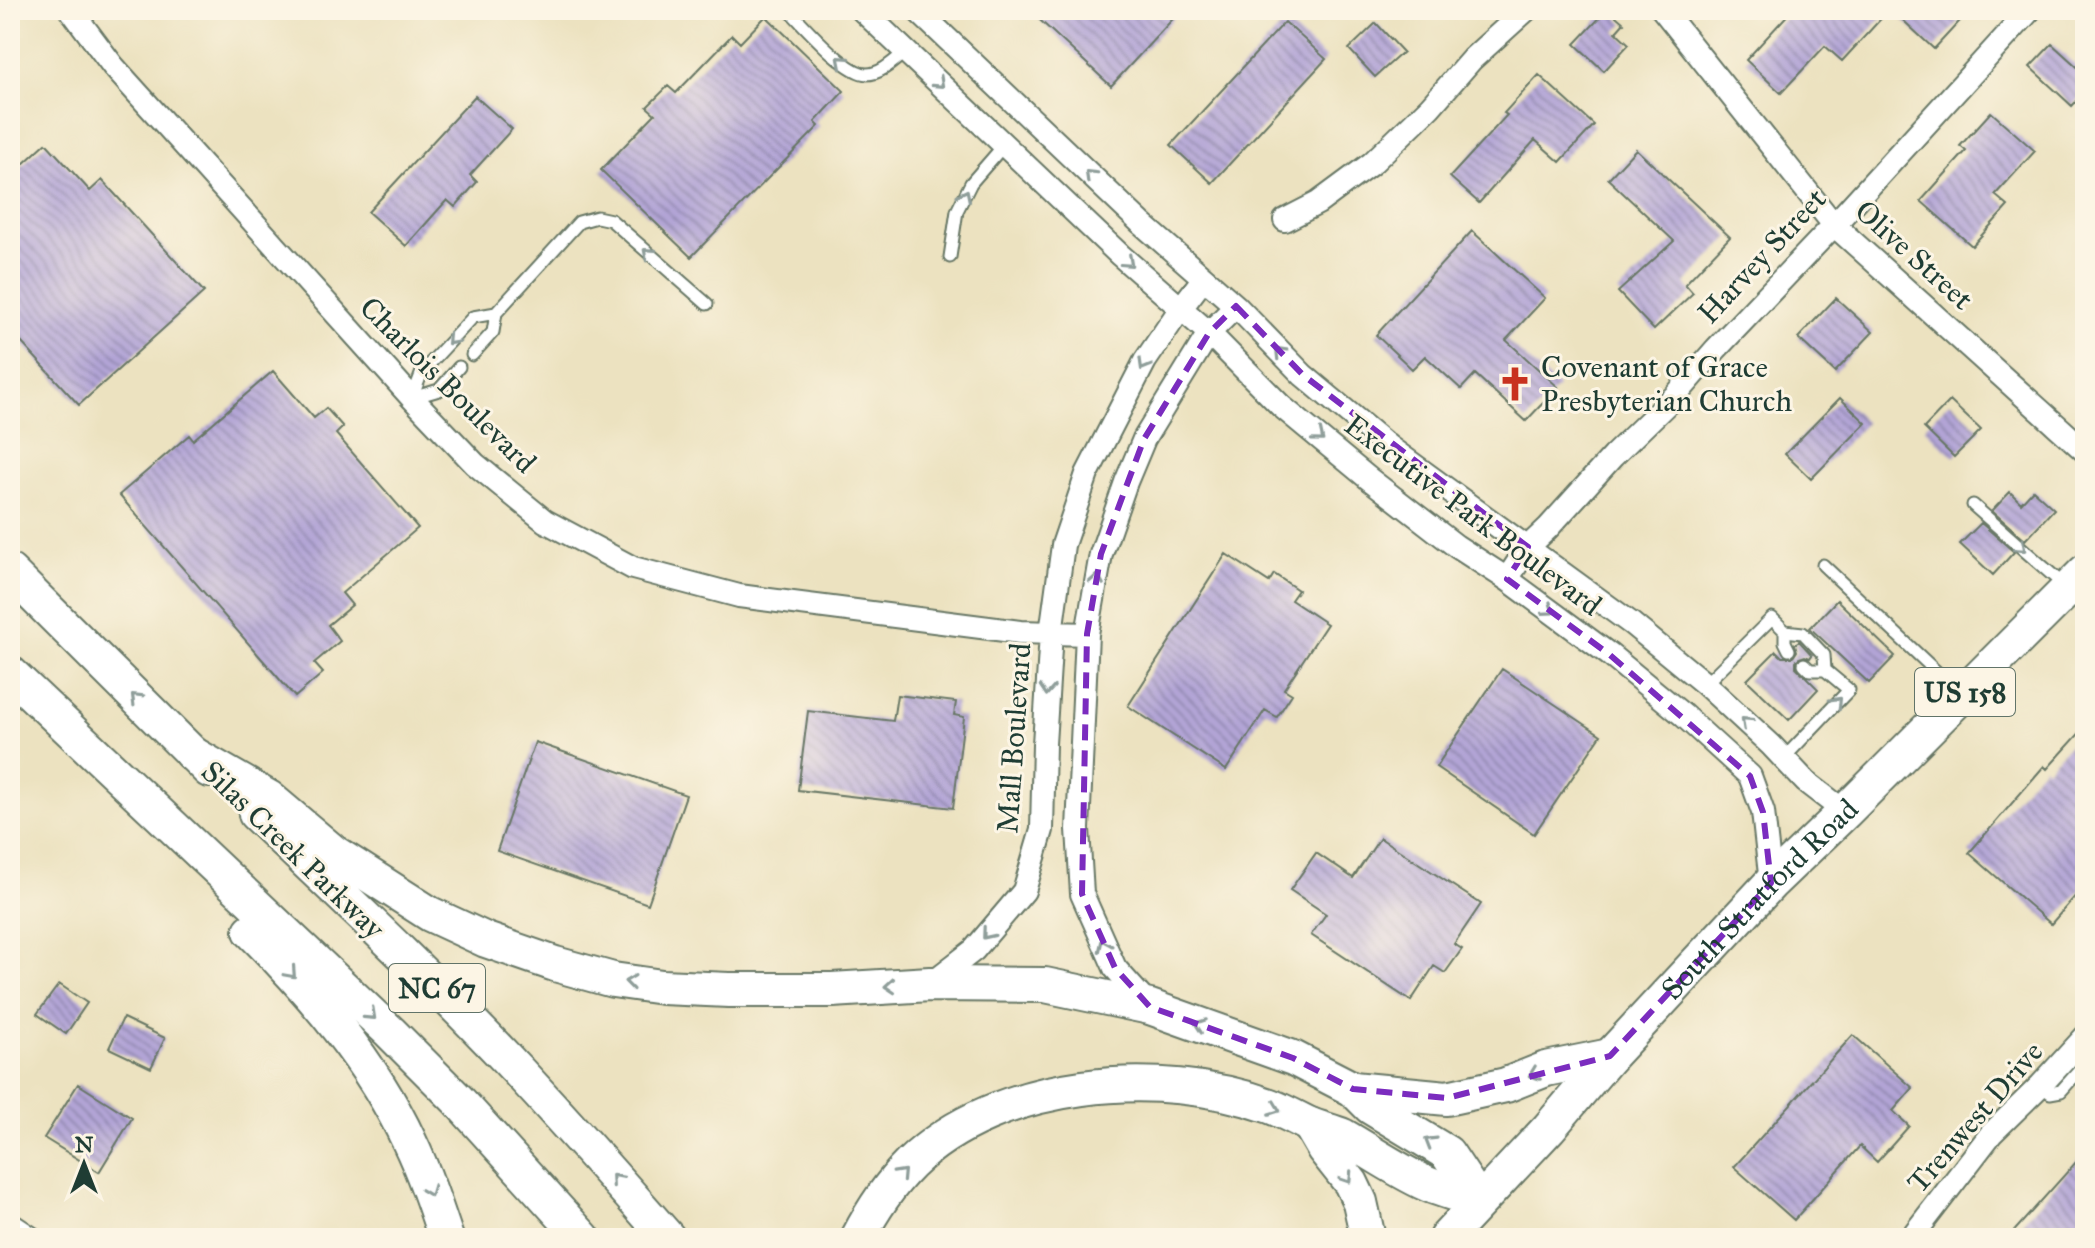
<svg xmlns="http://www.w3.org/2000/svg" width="2095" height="1248" viewBox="0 0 2095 1248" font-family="'IM FELL Great Primer',serif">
<defs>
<pattern id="building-back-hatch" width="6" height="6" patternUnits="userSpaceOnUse" patternTransform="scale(2)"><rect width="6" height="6" fill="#b2a4d6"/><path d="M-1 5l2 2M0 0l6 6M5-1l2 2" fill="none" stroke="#9087ae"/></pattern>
</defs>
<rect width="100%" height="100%" fill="#fcf5e5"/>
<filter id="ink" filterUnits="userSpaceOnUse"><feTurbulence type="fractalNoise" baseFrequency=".0125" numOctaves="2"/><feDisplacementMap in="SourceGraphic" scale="16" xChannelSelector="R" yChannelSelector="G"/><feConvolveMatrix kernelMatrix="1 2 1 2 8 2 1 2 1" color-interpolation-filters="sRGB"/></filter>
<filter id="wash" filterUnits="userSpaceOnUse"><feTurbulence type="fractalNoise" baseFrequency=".006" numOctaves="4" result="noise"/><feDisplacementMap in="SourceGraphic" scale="32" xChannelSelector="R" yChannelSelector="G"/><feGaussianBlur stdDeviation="1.8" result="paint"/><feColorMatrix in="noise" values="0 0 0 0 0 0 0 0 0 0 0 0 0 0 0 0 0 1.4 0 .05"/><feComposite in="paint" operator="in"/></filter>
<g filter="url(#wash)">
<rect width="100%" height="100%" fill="#ece2c0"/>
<g id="blocks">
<!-- building -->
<path fill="url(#building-back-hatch)" d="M1029,10H1181L1111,86Z
M1607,10H1609L1624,23L1616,32L1629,44L1604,71L1575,44Z
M1792,10H1889L1842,61L1825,46L1781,93L1746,60Z
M1892,10H1970L1934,49Z
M766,16L844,91L815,122L819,126L691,257L601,170L655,114L647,107L668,86L676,93L732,35L740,43Z
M1285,22L1326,59L1212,183L1171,145Z
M1376,23L1403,52L1375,77L1349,49Z
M2052,44L2085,74V92L2072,106L2030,67Z
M1539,75L1594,125L1560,162L1535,140L1479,203L1450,177L1507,115L1504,113Z
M475,96L512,129L470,175L477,182L455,207L447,200L406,246L368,212Z
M1991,112L2035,151L1995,195L2008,206L1972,246L1921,201L1966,151L1960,146Z
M46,143L90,191L102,180L204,292L79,405L10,330V176Z
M1636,149L1730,237L1685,284L1693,293L1654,330L1618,292L1674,241L1608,179Z
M1472,231L1545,298L1506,340L1558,387L1526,421L1475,374L1461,389L1425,356L1412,369L1376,335Z
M1836,298L1873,332L1835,372L1798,338Z
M273,371L314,418L326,408L343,427L336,434L418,528L342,593L352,605L328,625L340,641L314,663L323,673L295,697L119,495L189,435L193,440Z
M1840,398L1866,423L1811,479L1785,454Z
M1950,401L1981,430L1954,457L1924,428Z
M2033,490L2054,509L2025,540L1992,511L2010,492L2021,503Z
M1981,523L2014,552L1993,575L1960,544Z
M1226,554L1269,582L1274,574L1298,590L1291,600L1327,624L1284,689L1292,694L1277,717L1265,710L1226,770L1128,706Z
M1837,600L1895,656L1869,683L1810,628Z
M1799,641L1812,655L1810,658L1805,656L1799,658L1796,661V667L1818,689L1789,720L1747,680L1776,651L1782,657H1793L1797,651L1795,644Z
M1502,669L1601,735L1534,834L1436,767Z
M897,695L956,702L954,715L964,717L953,808L798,790L808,711L893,721Z
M2085,727V885L2051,924L1969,853L2044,766L2047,769Z
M535,742L686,795L648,904L497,851Z
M1380,838L1481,904L1454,944L1462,949L1445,973L1434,966L1411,1001L1311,935L1326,914L1290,890L1316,853L1353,878Z
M59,984L87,1003L66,1034L37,1014Z
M123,1018L165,1038L151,1068L109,1048Z
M1853,1035L1913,1088L1893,1111L1909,1126L1877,1162L1860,1146L1794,1220L1734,1167Z
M78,1084L132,1118L99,1172L44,1138Z
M2085,1152V1238H2008Z"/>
</g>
</g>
<g filter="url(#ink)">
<use href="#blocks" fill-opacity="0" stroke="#677765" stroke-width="2"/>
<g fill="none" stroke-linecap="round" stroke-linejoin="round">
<!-- service casing -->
<g stroke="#677765" stroke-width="15">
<path id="service" d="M789,10C805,26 846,74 867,74C881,74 895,60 905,52
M950,257L957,211L971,183L1004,145
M472,355L493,332L496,313
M412,398L422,372L473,317L496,313L579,222L597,217L611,220L707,304
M412,398L439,390L459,367
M1973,505L2066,587
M1823,565L1958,692
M1785,631V642L1789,650
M1804,664L1810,670H1825
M1705,684L1772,618L1785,631L1803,633L1824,655L1825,670L1849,690L1784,758
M2041,1085L2050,1093L2061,1091L2085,1064"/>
</g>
<!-- minor casing -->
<g stroke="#677765" stroke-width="26">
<path id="minor" d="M71,10L113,66L412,398L475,464L545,521L633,568L739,596L1020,632L1087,634
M862,10L1120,255L1209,333L1281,406L1368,478L1456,546L1507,579L1610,655L1683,715L1750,776L1763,812L1771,883
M917,10L1141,223L1236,306L1303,375L1389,447L1632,624L1705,684L1771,745L1806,782L1845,812
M1663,10L1834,225L2085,451
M1285,220L1318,203L1372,163L1430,107L1472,59L1526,10
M1507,579L1528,547L1548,528L1613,456L1676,395L1716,349L1834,225L2030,10
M930,984L974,950L1024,891L1042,830L1044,744L1051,633L1063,545L1087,474L1145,361L1181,308L1204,278
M1149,1006L1115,968L1082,894L1078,829L1087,634L1101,554L1126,482L1144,439L1209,333L1236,306
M10,1224L31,1238
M1911,1238L1991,1134L2041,1085L2085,1037"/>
</g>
<!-- primary casing -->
<g stroke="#677765" stroke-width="38">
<g id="primary">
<path d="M10,572L209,770"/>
<path d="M10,673L390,1032L457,1099L583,1238"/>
<path d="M191,753L269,798L333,852L430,914L486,940L555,964L613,980L662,987L729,990H832L930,984L1045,985L1150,1007L1293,1058L1353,1089L1371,1107L1447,1153L1479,1201"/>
<path d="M256,814C340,894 425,973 505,1057C561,1116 614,1177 668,1238"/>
<path d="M251,931C312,992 372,1062 409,1141C424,1172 435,1205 446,1238"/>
<path d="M1353,1089L1447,1098L1506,1085L1546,1069L1610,1056"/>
<path d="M1310,1125L1324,1149L1351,1183L1360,1202L1368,1238"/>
<path d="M858,1238C872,1211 888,1186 910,1164C998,1079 1159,1066 1270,1106C1283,1111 1296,1118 1308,1124C1319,1129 1332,1131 1343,1136C1371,1152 1398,1171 1427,1184C1444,1191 1462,1196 1479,1201"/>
<path id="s1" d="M1446,1238L1549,1128L1610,1056L1771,883L1845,812L2085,572"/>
</g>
</g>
<!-- service -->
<use href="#service" stroke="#fff" stroke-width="11"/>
<!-- minor -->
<use href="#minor" stroke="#fff" stroke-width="22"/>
<!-- primary -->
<use href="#primary" stroke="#fff" stroke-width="34"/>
</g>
<!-- one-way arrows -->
<defs><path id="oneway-chevron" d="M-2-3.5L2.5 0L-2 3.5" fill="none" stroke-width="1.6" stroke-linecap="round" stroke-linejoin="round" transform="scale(2)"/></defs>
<g stroke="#8f9e9a">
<use href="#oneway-chevron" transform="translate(842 61) rotate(-139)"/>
<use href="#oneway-chevron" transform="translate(939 83) rotate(43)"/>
<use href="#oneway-chevron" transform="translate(1090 175) rotate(-136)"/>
<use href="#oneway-chevron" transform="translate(965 195) rotate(-64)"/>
<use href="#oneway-chevron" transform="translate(648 253) rotate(-139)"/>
<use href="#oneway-chevron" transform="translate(1128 262) rotate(42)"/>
<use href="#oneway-chevron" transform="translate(452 340) rotate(133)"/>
<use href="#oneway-chevron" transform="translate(1280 352) rotate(-134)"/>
<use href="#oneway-chevron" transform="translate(1144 365) rotate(120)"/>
<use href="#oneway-chevron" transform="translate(1319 437) rotate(40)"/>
<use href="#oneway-chevron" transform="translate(2021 547) rotate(41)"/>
<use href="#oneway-chevron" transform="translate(1097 579) rotate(-80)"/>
<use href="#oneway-chevron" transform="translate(1549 610) rotate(36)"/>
<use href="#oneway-chevron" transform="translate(1047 690) rotate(94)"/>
<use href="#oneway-chevron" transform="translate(136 698) rotate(-135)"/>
<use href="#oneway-chevron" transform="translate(1837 702) rotate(-46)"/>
<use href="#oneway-chevron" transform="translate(1746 722) rotate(-137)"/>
<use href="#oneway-chevron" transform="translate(987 934) rotate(130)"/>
<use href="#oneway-chevron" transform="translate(1104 945) rotate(-114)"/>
<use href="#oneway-chevron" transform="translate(291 973) rotate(48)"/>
<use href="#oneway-chevron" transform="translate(630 982) rotate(-172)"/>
<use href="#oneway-chevron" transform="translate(890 986) rotate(176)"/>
<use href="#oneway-chevron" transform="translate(371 1015) rotate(43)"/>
<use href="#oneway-chevron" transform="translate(1200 1025) rotate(-160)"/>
<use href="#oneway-chevron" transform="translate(1534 1074) rotate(159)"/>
<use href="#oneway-chevron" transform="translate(1275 1109) rotate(21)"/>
<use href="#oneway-chevron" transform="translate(1430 1142) rotate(-149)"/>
<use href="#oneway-chevron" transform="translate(901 1174) rotate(-47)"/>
<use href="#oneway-chevron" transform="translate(1347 1178) rotate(57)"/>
<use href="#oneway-chevron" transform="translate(616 1179) rotate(-131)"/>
<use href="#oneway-chevron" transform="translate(429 1191) rotate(69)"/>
</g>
</g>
<!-- marked area -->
<path fill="none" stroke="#7b2cbf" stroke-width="6" stroke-dasharray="16 10" stroke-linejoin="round" d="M1236,306L1303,375L1528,547L1507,579L1610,655L1750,776L1763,812L1771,883L1610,1056L1447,1098L1353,1089L1293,1058L1150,1007L1115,968L1082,894L1087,634L1101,554L1144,439L1209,333Z"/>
<!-- icons -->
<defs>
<g id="church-bare" transform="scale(2.76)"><path d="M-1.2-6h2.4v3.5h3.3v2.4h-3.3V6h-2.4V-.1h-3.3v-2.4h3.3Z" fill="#c8321e" stroke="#fcf5e5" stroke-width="2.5" paint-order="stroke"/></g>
</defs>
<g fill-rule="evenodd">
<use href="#church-bare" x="1515" y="384"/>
</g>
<g text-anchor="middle" stroke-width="6" stroke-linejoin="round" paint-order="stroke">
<!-- shield labels -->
<g fill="#fcf5e5" stroke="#617469" stroke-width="2">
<rect x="1915" y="668" width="100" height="48" rx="6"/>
<rect x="389" y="964" width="96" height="48" rx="6"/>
</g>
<g font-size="28" font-weight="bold" fill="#1f3d34">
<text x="1965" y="702">US 158</text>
<text x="437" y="998">NC 67</text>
</g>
<!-- street labels -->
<g font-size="30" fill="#1f3d34" stroke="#fcf5e5">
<text transform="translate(1914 255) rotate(42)" y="10">Olive Street</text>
<text transform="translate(1762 256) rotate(-47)" y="10">Harvey Street</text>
<text transform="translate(448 385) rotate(45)" y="10">Charlois Boulevard</text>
<text transform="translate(1473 515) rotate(37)" y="10">Executive Park Boulevard</text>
<text transform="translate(1014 738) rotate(-86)" y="10">Mall Boulevard</text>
<text transform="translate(293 850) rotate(44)" y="10">Silas Creek Parkway</text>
<text dy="10" stroke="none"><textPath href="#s1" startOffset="462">South Stratford Road</textPath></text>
<text transform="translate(1975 1117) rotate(-49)" y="10">Trenwest Drive</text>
</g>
<!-- poi labels -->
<g font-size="30" fill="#1f3d34" stroke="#fcf5e5" text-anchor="start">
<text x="1541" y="377">Covenant of Grace<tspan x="1541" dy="34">Presbyterian Church</tspan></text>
</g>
</g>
<!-- margin -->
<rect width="2095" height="1248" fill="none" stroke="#fcf5e5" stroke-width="40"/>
<!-- north arrow -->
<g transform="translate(84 1164)" stroke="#fcf5e5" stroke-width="6" paint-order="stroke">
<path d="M0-6L14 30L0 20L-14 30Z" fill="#1f3d34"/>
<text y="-12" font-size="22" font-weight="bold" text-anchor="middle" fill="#1f3d34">N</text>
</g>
</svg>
